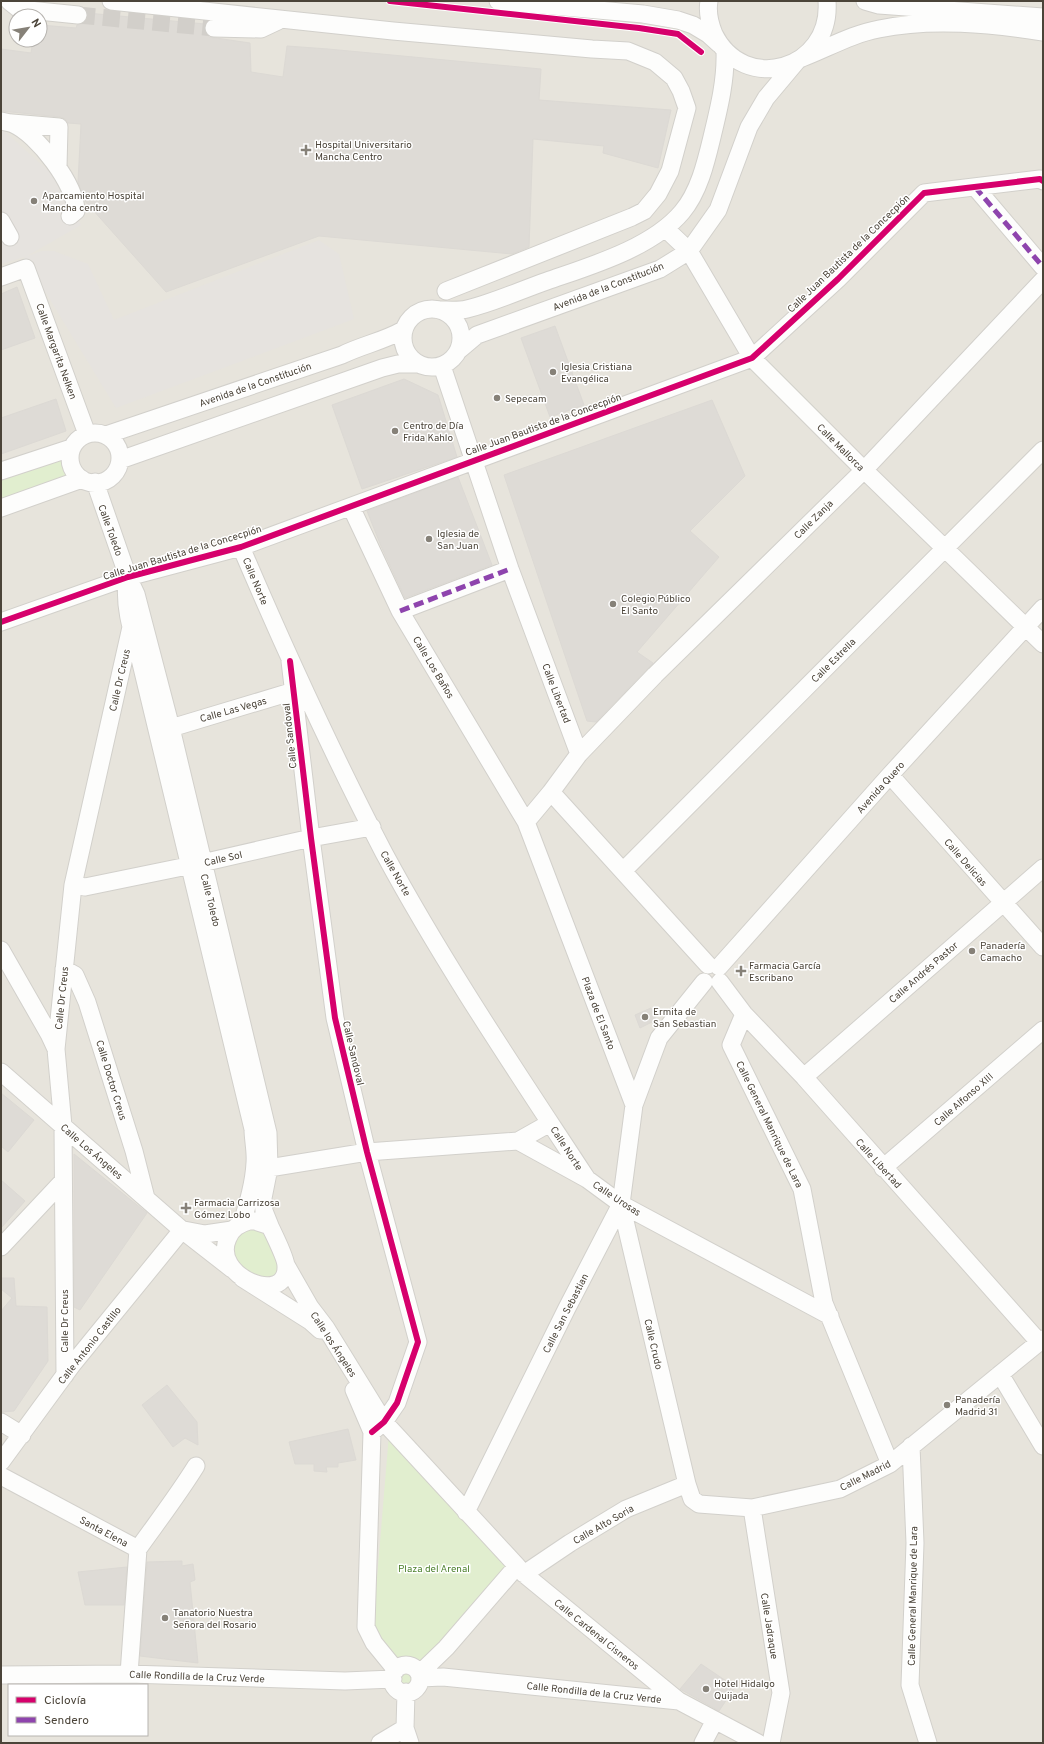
<svg xmlns="http://www.w3.org/2000/svg" width="1044" height="1744" viewBox="0 0 1044 1744" font-family="Overpass,sans-serif">
<rect width="100%" height="100%" fill="#f4f2ee"/>
<!-- residential -->
<path fill="#e7e4dc" fill-rule="evenodd" d="M1,1H1043V1743H1ZM16,16H40V40H16ZM9,1685H147V1735H9Z"/>
<!-- green -->
<path fill="#e1eecf" d="M63,458V465L70,475L1,500V480Z
M248,1229C273,1231 277,1252 278,1273L272,1278L252,1275L235,1262L232,1243L238,1233Z
M389,1434L510,1567L421,1663L396,1660L390,1654L373,1626Z
M399 1677a8 8 0 1 1 16 0a8 8 0 1 1-16 0Z"/>
<!-- parking -->
<path fill="#e6e3df" d="M1,128L55,177L81,225L27,256L42,251H54L88,264L114,320L319,240L339,254L354,319L116,408L24,257L1,264Z"/>
<!-- building -->
<path fill="#dedbd6" stroke="#dcd9d4" d="M87,13L205,24V32L209,37L250,43L251,72L283,77L287,46L328,49L541,69L539,100L671,110L658,168L603,153L604,146L533,139L529,247L512,254L319,236L166,292L84,200L78,182L81,124L68,123L65,119L60,117L1,111V49L31,53L33,40H40V25L76,28L77,25L82,24L86,21Z
M17,287L35,338L1,350V294Z
M555,326L584,405L550,417L521,338Z
M404,379L438,395L457,457L362,489L332,405Z
M56,399L66,431L1,454V418Z
M712,400L745,476L690,531L719,557L637,652L653,663L596,722L587,721L504,475Z
M458,477L492,565L405,598L381,546L367,511Z
M651,1008L656,1020L640,1028L635,1015Z
M1,1093L34,1120L8,1152L1,1146Z
M74,1154L147,1213L80,1310L74,1307Z
M1,1180L25,1201L1,1228Z
M1,1278H14L16,1306L47,1307L48,1361L14,1411L2,1412H1V1311L12,1298L1,1289Z
M167,1385L197,1422L198,1445L185,1438L173,1447L142,1405Z
M348,1429L356,1460L338,1463V1467H326L327,1472L314,1471V1464H295L289,1442Z
M182,1561V1566L193,1564L195,1580L190,1582L198,1663L140,1656L147,1562Z
M127,1567L124,1605H85L78,1572Z
M701,1664L735,1687L719,1711L680,1689Z"/>
<g fill="none" stroke-linecap="round" stroke-linejoin="round">
<!-- minor-tunnel -->
<path stroke="#d2cfca" stroke-width="17" stroke-dasharray="17 8" stroke-linecap="butt" d="M78,15L214,28"/>
<!-- minor casing -->
<g stroke="#d2d0cb" stroke-width="19">
<path id="minor" d="M9,1L19,9L78,15
M111,1L393,31L592,49L628,51L655,62L674,78L681,91L687,108L670,171L658,194L644,211L632,217L446,291
M498,1L643,14L678,20L693,25L708,34L719,44
M709,1C707,12 710,24 714,34C744,95 832,70 827,1
M865,1L879,5L1043,17
M214,28L261,29L278,21
M802,58C828,48 852,34 879,29C932,18 990,24 1043,32
M1,121C5,122 9,122 13,124C37,134 76,185 76,211L70,216
M12,123L59,127L58,167
M975,187L1043,267
M1,221L10,237
M666,229L689,251L752,358L857,463L1043,644
M1,277L26,268L87,434
M403 338a29 29 0 1 1 58 0a29 29 0 1 1-58 0Z
M440,310C448,310 459,311 467,309C493,303 521,290 547,281C590,266 652,248 682,212C699,192 706,162 712,137C719,108 726,80 725,51
M458,351L477,335L660,269L689,251L718,210L749,127L766,98L797,61
M442,366L510,569L579,754L551,792L708,965
M70 458a25 25 0 1 1 50 0a25 25 0 1 1-50 0Z
M106,435L342,355C362,345 384,341 403,330
M120,460L382,368L398,364H418
M1,471L71,448
M95,482L128,577L136,594L171,728L268,1133L269,1168L263,1198L264,1211L270,1226
M351,507L400,611L526,822
M1,508L82,479
M241,547C285,650 332,753 384,853C445,966 517,1072 587,1179
M127,583C124,609 133,634 140,659L253,1129C253,1140 256,1151 255,1163C254,1183 248,1203 242,1223
M400,611L510,569
M1,622L128,577L241,547L752,358L838,279L924,193L1040,179L1043,181
M290,661L311,838L335,1018L367,1152L418,1342L397,1403L384,1422L372,1432
M171,728L294,691
M579,754L655,675L864,470L1043,280
M890,775L1043,947
M551,792L526,822L634,1105L659,1038L704,982
M623,871L1043,450
M73,885L85,887L202,863L311,838L372,827
M1,950L49,1034L56,1049
M719,967L890,775L1043,608
M64,969L75,975L87,1002L134,1151L146,1198
M720,982L744,1014L804,1077L1039,1342
M744,1014L731,1045L802,1189L824,1303L890,1464
M1,1072L182,1230L232,1269
M804,1077L1043,868
M518,1141L550,1123
M269,1168L367,1152L518,1141L587,1179L621,1204L830,1316
M883,1168L1043,1030
M621,1204L687,1484L692,1499L699,1504L752,1508L840,1489L890,1464L1043,1339
M249,1221H255L270,1226C274,1235 286,1258 286,1266C288,1307 210,1277 228,1238C232,1228 239,1224 249,1221Z
M184,1230L205,1234L232,1230
M1,1247L63,1181
M286,1265L310,1307L326,1328L384,1422L517,1566L446,1648L419,1674
M242,1278L310,1321L320,1330
M1000,1374L1043,1446
M65,1375L63,1126L56,1049L73,885L131,627
M354,1390L372,1432L366,1627L374,1643L396,1670
M1,1422L22,1435
M911,1446L915,1543L910,1685L928,1743
M1,1462L72,1365L182,1230
M1,1476L138,1549L129,1674
M752,1508L781,1693L771,1743
M466,1512L567,1308L621,1204L634,1105
M138,1549C158,1521 178,1495 196,1466
M517,1566L524,1574L679,1701
M524,1574L570,1543L626,1509L687,1484
M392 1679a14 14 0 1 1 28 0a14 14 0 1 1-28 0Z
M1,1675L129,1674L345,1681L393,1679
M420,1678L443,1677L679,1701L758,1743
M405,1728L406,1692
M380,1743L405,1728L410,1743
M703,1743L715,1720"/>
</g>
<!-- minor -->
<use href="#minor" stroke="#fdfdfc" stroke-width="17"/>
<!-- quiet -->
<path stroke="#8e44ad" stroke-width="5" stroke-dasharray="10 5" stroke-linecap="butt" d="M975,187L1043,267
M400,611L510,569"/>
<!-- cycleway casing -->
<g stroke="#fff" stroke-width="8">
<path id="cycleway" d="M390,1L639,28L678,34L701,52
M1,622L128,577L241,547L752,358L838,279L924,193L1040,179L1043,181
M290,661L311,838L335,1018L367,1152L418,1342L397,1403L384,1422L372,1432"/>
</g>
<!-- cycleway -->
<use href="#cycleway" stroke="#d6006c" stroke-width="6"/>
</g>
<!-- markers -->
<g fill="#868178" stroke="#fff" stroke-width="1.5">
<path d="M304 144h4v4h4v4h-4v4h-4v-4h-4v-4h4z"/>
<circle cx="34" cy="201" r="4"/>
<circle cx="553" cy="372" r="4"/>
<circle cx="497" cy="398" r="4"/>
<circle cx="395" cy="431" r="4"/>
<circle cx="429" cy="539" r="4"/>
<circle cx="613" cy="604" r="4"/>
<circle cx="972" cy="951" r="4"/>
<path d="M739 965h4v4h4v4h-4v4h-4v-4h-4v-4h4z"/>
<circle cx="645" cy="1017" r="4"/>
<path d="M184 1202h4v4h4v4h-4v4h-4v-4h-4v-4h4z"/>
<circle cx="947" cy="1405" r="4"/>
<circle cx="165" cy="1618" r="4"/>
<circle cx="706" cy="1689" r="4"/>
</g>
<g text-anchor="middle" stroke-width="3" stroke-linejoin="round" paint-order="stroke">
<!-- poi labels -->
<g font-size="10" fill="#4b4439" stroke="#fff" text-anchor="start">
<text x="315" y="148">Hospital Universitario<tspan x="315" dy="12">Mancha Centro</tspan></text>
<text x="42" y="199">Aparcamiento Hospital<tspan x="42" dy="12">Mancha centro</tspan></text>
<text x="561" y="370">Iglesia Cristiana<tspan x="561" dy="12">Evangélica</tspan></text>
<text x="505" y="402">Sepecam</text>
<text x="403" y="429">Centro de Día<tspan x="403" dy="12">Frida Kahlo</tspan></text>
<text x="437" y="537">Iglesia de<tspan x="437" dy="12">San Juan</tspan></text>
<text x="621" y="602">Colegio Público<tspan x="621" dy="12">El Santo</tspan></text>
<text x="980" y="949">Panadería<tspan x="980" dy="12">Camacho</tspan></text>
<text x="749" y="969">Farmacia García<tspan x="749" dy="12">Escribano</tspan></text>
<text x="653" y="1015">Ermita de<tspan x="653" dy="12">San Sebastian</tspan></text>
<text x="194" y="1206">Farmacia Carrizosa<tspan x="194" dy="12">Gómez Lobo</tspan></text>
<text x="955" y="1403">Panadería<tspan x="955" dy="12">Madrid 31</tspan></text>
<text x="173" y="1616">Tanatorio Nuestra<tspan x="173" dy="12">Señora del Rosario</tspan></text>
<text x="714" y="1687">Hotel Hidalgo<tspan x="714" dy="12">Quijada</tspan></text>
</g>
<!-- street labels -->
<g font-size="10" fill="#4b4439" stroke="#fff">
<text transform="translate(848 253) rotate(-44)" y="4">Calle Juan Bautista de la Concecpión</text>
<text transform="translate(608 286) rotate(-21)" y="4">Avenida de la Constitución</text>
<text transform="translate(57 351) rotate(70)" y="4">Calle Margarita Nelken</text>
<text transform="translate(255 384) rotate(-19)" y="4">Avenida de la Constitución</text>
<text transform="translate(543 424) rotate(-20)" y="4">Calle Juan Bautista de la Concecpión</text>
<text transform="translate(841 447) rotate(45)" y="4">Calle Mallorca</text>
<text transform="translate(813 519) rotate(-45)" y="4">Calle Zanja</text>
<text transform="translate(111 530) rotate(70)" y="4">Calle Toledo</text>
<text transform="translate(182 552) rotate(-17)" y="4">Calle Juan Bautista de la Concecpión</text>
<text transform="translate(256 581) rotate(67)" y="4">Calle Norte</text>
<text transform="translate(833 660) rotate(-45)" y="4">Calle Estrella</text>
<text transform="translate(434 667) rotate(59)" y="4">Calle Los Baños</text>
<text transform="translate(119 680) rotate(-77)" y="4">Calle Dr Creus</text>
<text transform="translate(557 693) rotate(69)" y="4">Calle Libertad</text>
<text transform="translate(233 709) rotate(-16)" y="4">Calle Las Vegas</text>
<text transform="translate(289 736) rotate(-96)" y="4">Calle Sandoval</text>
<text transform="translate(880 787) rotate(-48)" y="4">Avenida Quero</text>
<text transform="translate(223 858) rotate(-13)" y="4">Calle Sol</text>
<text transform="translate(966 862) rotate(49)" y="4">Calle Delicias</text>
<text transform="translate(396 873) rotate(60)" y="4">Calle Norte</text>
<text transform="translate(211 900) rotate(76)" y="4">Calle Toledo</text>
<text transform="translate(923 972) rotate(-41)" y="4">Calle Andrés Pastor</text>
<text transform="translate(61 998) rotate(-84)" y="4">Calle Dr Creus</text>
<text transform="translate(599 1013) rotate(69)" y="4">Plaza de El Santo</text>
<text transform="translate(354 1053) rotate(77)" y="4">Calle Sandoval</text>
<text transform="translate(112 1080) rotate(73)" y="4">Calle Doctor Creus</text>
<text transform="translate(963 1099) rotate(-41)" y="4">Calle Alfonso XIII</text>
<text transform="translate(770 1124) rotate(64)" y="4">Calle General Manrique de Lara</text>
<text transform="translate(567 1148) rotate(57)" y="4">Calle Norte</text>
<text transform="translate(92 1151) rotate(41)" y="4">Calle Los Ángeles</text>
<text transform="translate(879 1163) rotate(48)" y="4">Calle Libertad</text>
<text transform="translate(617 1198) rotate(33)" y="4">Calle Urosas</text>
<text transform="translate(565 1313) rotate(-63)" y="4">Calle San Sebastian</text>
<text transform="translate(64 1321) rotate(-90)" y="4">Calle Dr Creus</text>
<text transform="translate(334 1344) rotate(57)" y="4">Calle los Ángeles</text>
<text transform="translate(654 1344) rotate(77)" y="4">Calle Crudo</text>
<text transform="translate(89 1345) rotate(-52)" y="4">Calle Antonio Castillo</text>
<text transform="translate(865 1475) rotate(-27)" y="4">Calle Madrid</text>
<text transform="translate(603 1524) rotate(-30)" y="4">Calle Alto Soria</text>
<text transform="translate(104 1531) rotate(28)" y="4">Santa Elena</text>
<text transform="translate(912 1596) rotate(-89)" y="4">Calle General Manrique de Lara</text>
<text transform="translate(770 1626) rotate(81)" y="4">Calle Jadraque</text>
<text transform="translate(597 1634) rotate(39)" y="4">Calle Cardenal Cisneros</text>
<text transform="translate(197 1676) rotate(2)" y="4">Calle Rondilla de la Cruz Verde</text>
<text transform="translate(594 1692) rotate(6)" y="4">Calle Rondilla de la Cruz Verde</text>
</g>
<!-- park labels -->
<g font-size="10" fill="#4a7f2a" stroke="#fff">
<text x="434" y="1572">Plaza del Arenal</text>
</g>
</g>
<!-- border -->
<rect width="1044" height="1744" fill="none" stroke="#4b4439" stroke-width="4"/>
<!-- legend -->
<rect x="8" y="1684" width="140" height="52" fill="#ffffff" stroke="#b7b4b0"/>
<rect x="16" y="1697" width="20" height="6" fill="#d6006c" stroke="#b7b4b0"/>
<text x="44" y="1704" font-size="12" fill="#4b4439">Ciclovía</text>
<rect x="16" y="1717" width="20" height="6" fill="#8e44ad" stroke="#b7b4b0"/>
<text x="44" y="1724" font-size="12" fill="#4b4439">Sendero</text>
<!-- north arrow -->
<g transform="translate(28 28) rotate(59)"><circle r="19" fill="#ffffff" stroke="#b7b4b0"/>
<path d="M0-3L7 15L0 10L-7 15Z" fill="#868178"/>
<text y="-6" font-size="11" font-weight="bold" text-anchor="middle" fill="#4b4439">N</text>
</g>
</svg>
